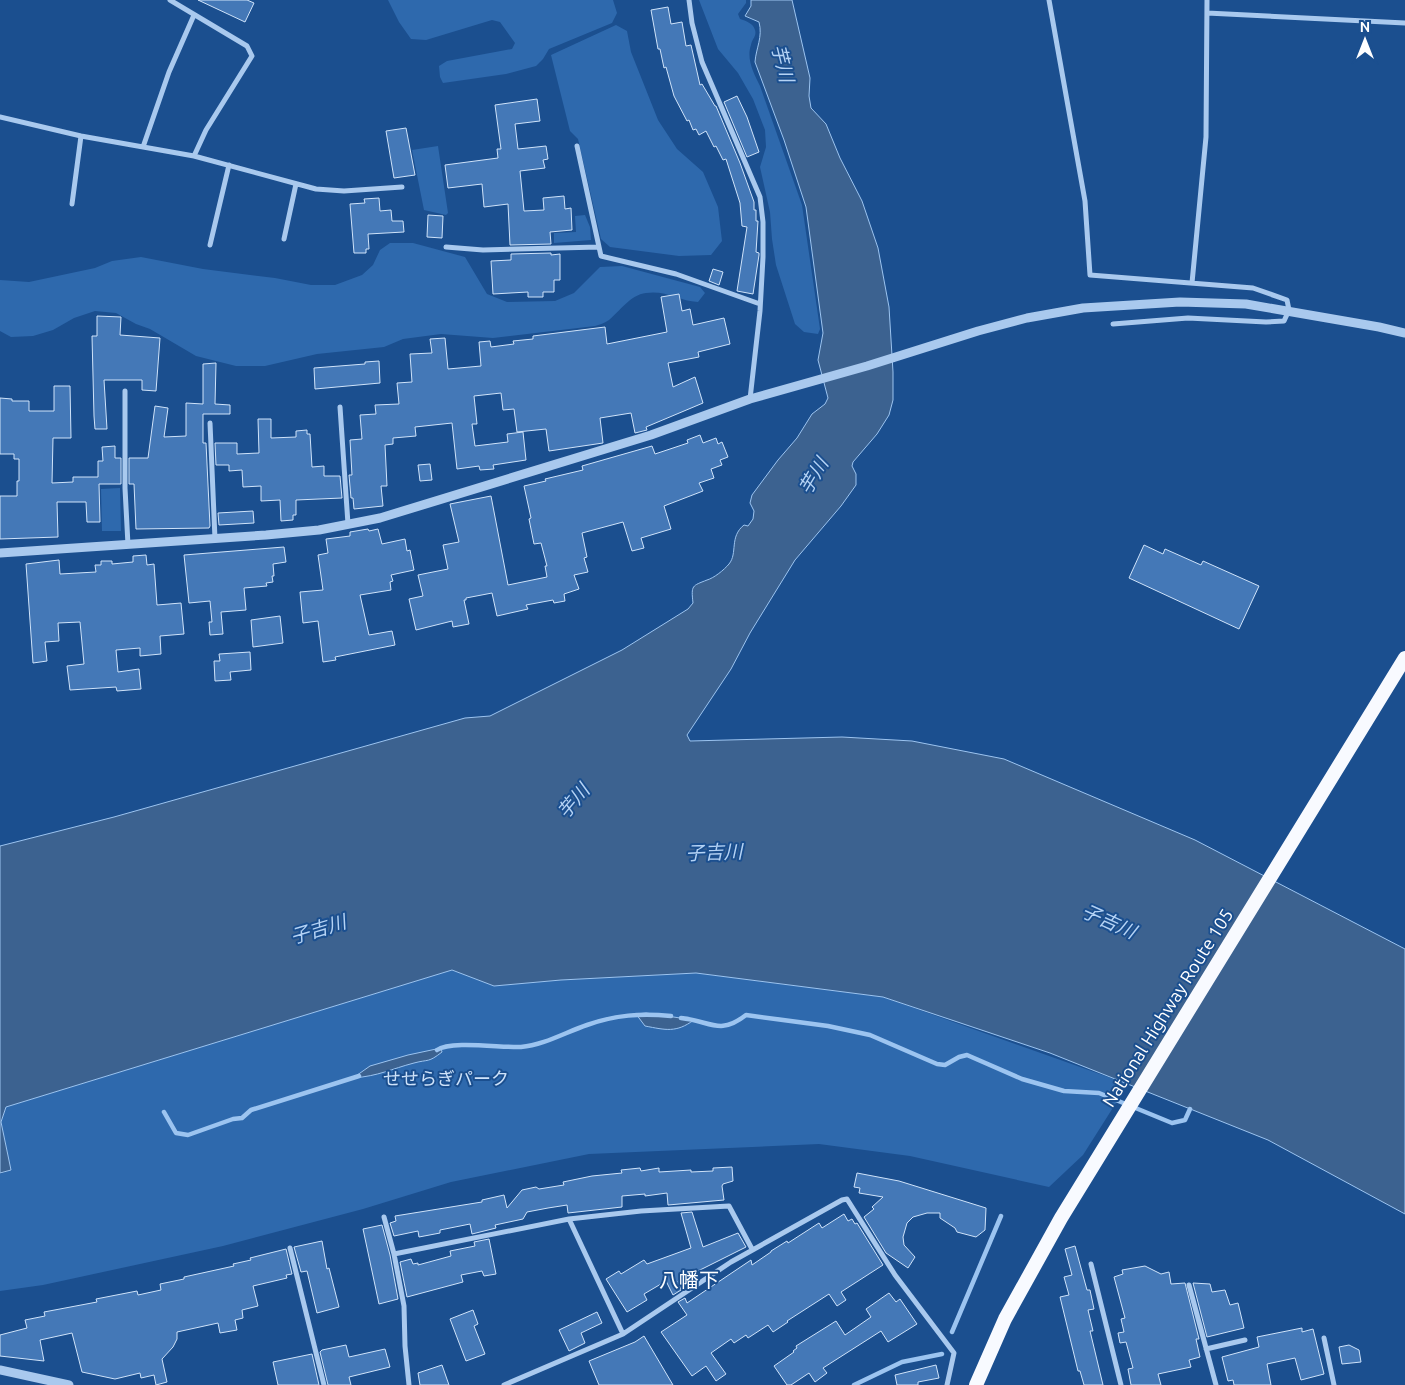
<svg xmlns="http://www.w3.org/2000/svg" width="1405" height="1385" viewBox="0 0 1405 1385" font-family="Ubuntu,'Noto Sans JP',sans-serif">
<rect width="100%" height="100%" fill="#1b4f8f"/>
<!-- green -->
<path fill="#2e69ad" d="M388,0H613L617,13L612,23L549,49L543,59L536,66L506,74L443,83L440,77L439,66L447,61L512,49L515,43L500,22L492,20L426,40L411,39L399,22Z
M699,0H746V3L738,14L740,19C746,21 753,23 755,30C757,36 752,39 751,45C746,59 754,74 760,86L802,205L820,329L818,334L804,332L795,324L776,265L772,239L770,212L760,167L766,147L765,130L753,99L738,73L718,49Z
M616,25L627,31L631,52L658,120L677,149L703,172L718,207L722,241L711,255L679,256L610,247L601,239L578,139L570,131L551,55Z
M438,146L448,213L446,215L424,210L412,150Z
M585,215L590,227L591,240L554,243V233L576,232L575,216Z
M390,243H413L465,257L487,294L507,302L555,301L574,293L600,267L622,266L700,287L705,293L698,302C679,301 666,290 646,293C630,295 620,311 609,320C605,323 599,325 595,326L493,338L441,334L403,339L384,347L317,354L265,366H236L196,356L150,329L136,324L116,313L95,311L74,318L53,330L33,336L11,337L0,331V280L29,282L95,268L112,261L141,257L203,269L275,278L311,285H335L362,275L373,265L380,250Z
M120,488L121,531H102L101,489Z
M452,970L494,986L561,980L696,973L883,997L1128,1084L1083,1155L1049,1187L910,1156L819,1144L589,1154L451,1182L363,1209L223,1246L43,1285L0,1291V1174L11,1170L1,1122L6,1107Z"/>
<!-- water -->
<path fill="#3c6290" stroke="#9cc4f0" d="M751,0H792L810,78L809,96L811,108L826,124L840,158L862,201L878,248L889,307L893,372V400L889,415L877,434L853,462L852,466L856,474V485L841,506L795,560L750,633L731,669L687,735L690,741L842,737L912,741L1004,759L1195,840L1405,949V1214L1268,1140L1050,1053L883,997L696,973L561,980L494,986L452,970L6,1107L1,1122L11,1170L0,1173V846L114,817L465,718L490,716L622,650L688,609L693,603C691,585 692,586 707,580C714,578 724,570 729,564C738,553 729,537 744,525L748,526L753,519L754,511L750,503L752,495L778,460L797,438L812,414L825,404L828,398L818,360L823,333L806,207L784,140L755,62C756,48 763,37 759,22L745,16L751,6Z
M646,1013L694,1020C676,1033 666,1030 645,1026L636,1014Z
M441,1048L442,1052C428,1063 429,1059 414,1063C391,1069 379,1076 353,1078L370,1066L408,1055Z"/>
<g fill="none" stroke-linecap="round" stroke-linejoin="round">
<!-- stream -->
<path stroke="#9cc4f0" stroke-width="4.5" d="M681,1018C711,1021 719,1036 746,1015L828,1026L870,1035L937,1064L945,1065L959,1057L967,1055L1022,1079L1064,1091L1099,1093L1172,1123L1185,1120L1190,1109
M437,1050C451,1040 502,1048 521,1047C544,1045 566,1032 587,1025C616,1015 640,1013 671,1016
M164,1112L176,1133L188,1135L233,1119L242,1118L251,1110L359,1076
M952,1332L1001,1216
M854,1385L902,1362L942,1354"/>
</g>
<!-- building -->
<path fill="#4478b7" stroke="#cfe3fa" d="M198,0H247L254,3L245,22Z
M668,7L671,24L682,22L686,46L691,45L700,85L702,84L715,106H716L740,163L754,202V210H756V221H758L756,252L759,253V255L753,294L737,291L747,227L742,226L740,203L726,159L723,160L716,146L714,147L706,131L699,135L696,129L693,130L689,120L687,121L674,96L666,67L664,68L660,49H658L651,10Z
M737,96L747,117L759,152L747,157L724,102Z
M537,99L540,121L515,124L518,149L546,146L548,159L543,160L545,168L520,171L524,211L544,210L543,198L564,196L565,209L571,208L572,230L550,232L551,244L510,245L508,204L484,207L482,184L448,188L445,165L498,158L497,149H501L495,105Z
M406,128L415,175L394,178L386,131Z
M379,198L380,211L391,210L392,221H403L404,232L368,234L369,249H366V253H354L350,204L365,203L364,199Z
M428,215L443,216L442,238L427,237Z
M551,253V255L560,254V280H554V292H543V297H528V292L493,294L491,261L511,260V254Z
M713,269L723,272L719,285L709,281Z
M679,294L682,311L690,309L693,325L724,318L730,344L698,352L699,357L668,363L673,387L695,377L703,403L646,427L647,430L635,433L631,413L600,418L603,443L549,451L546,429L517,432L514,409L503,410L501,393L474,396L477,424H472L475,446L508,442L507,434L523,432L526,460L493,465L494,469L480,470L479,466L457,469L452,423L415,427L416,436L393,438V444L385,445L387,486H381L383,506L354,509L353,498H351L349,475H352L350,440L362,439L360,415L376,414L375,405L399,404L397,383L412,382L410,354L432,353L430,339L445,338L448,369L481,366L479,342L490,341L491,347L514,344L513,341L533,339V336L605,327L607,344L667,332L661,297Z
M97,316L121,317L120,335L160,338L156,391L142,390V380H104L107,429H95L94,416L92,336H97Z
M379,361L380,383L315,389L314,368L365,364V362Z
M216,363L215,404L230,405V414H203V443H206L210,526L209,528L136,529L134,484H129V458H148L155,406L168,408L164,437L186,436V403L203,404V364Z
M54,386H70L71,438H53L52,483L73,482V477H98V461H103L102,447L115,446V458H121V484H99L100,522H87L86,502H57L58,537L0,539V496H17V481H19V459H14V454H0V398L12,399V401H29V411H54Z
M258,419H271V438L296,437V431L307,430V434H310L312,467L324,466V476H340L342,498L296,500V515H293V520L281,521L280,500L261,501V486L243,487L242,470L229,471V465H216L215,443H237V454L259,453Z
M700,435L703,443L716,438L718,444L722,442L728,457L720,460L722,465L711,469L714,478L699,483L703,491L664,506L671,529L641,538L644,548L632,551L623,522L582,533L587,557L584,558L588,572L574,575L579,589L564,594L565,601L554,603L553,600L526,605L528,609L497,616L492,593L466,598V600H464L469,624L453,627L452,621L416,630L409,599L423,596L418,575L448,569L443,545L459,542L450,504L491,496L508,585L547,577L545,566H547L541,543L534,544L529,519L531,518L524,486L546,481L545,479L583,470L582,466L652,446L655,454L688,443L687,440Z
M430,464L432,480L420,481L418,465Z
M253,511L254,523L219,525L218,513Z
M368,529L369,531L378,529L382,544L405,539L407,551L410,550L414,570L391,575L393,581L390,582L391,590L360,595L369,635L392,631L395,645L335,657L336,660L323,662L318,621L303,623L300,592L323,590L318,555L328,553L326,539L350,536V532Z
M1144,545L1163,554L1165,549L1201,565L1203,561L1259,586L1239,629L1129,578Z
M284,547L286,562L273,564L274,576H272L273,582L266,583L267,586L244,588L246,610L221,612L223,634L210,635L209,622H212L210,601L189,603L184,555Z
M146,555L147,565L154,564L157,605L181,603L184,634L160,636L161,654L140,656V648L116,650L118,672L139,669L141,689L117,691L116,687L70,690L67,666L84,664L80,622L58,623L59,641L45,642L47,661L33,663L26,564L59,560L60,574L96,572L95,565H101V561H112V564L133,562V556Z
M280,616L283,643L253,647L251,620Z
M250,652L251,670L230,672L231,680L215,681L214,661H220L219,654Z
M732,1167L733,1181L723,1184L722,1186L724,1200L668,1205L667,1193L645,1196V1194L622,1196V1207L568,1213L567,1205L548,1208L527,1212L523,1219L495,1225L496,1228L472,1234L470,1224L440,1230V1233L419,1237L418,1231L394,1236L390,1223L396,1221L395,1216L482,1202V1200L504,1195L507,1208L522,1190L536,1187L539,1189L564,1185L563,1182L592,1176L622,1173L621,1170L640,1168L641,1171L659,1168V1172L691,1170V1172L713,1171V1168Z
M857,1173L899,1181L986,1208L985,1230L976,1237L957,1232L955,1228L940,1218V1213H927L913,1217L907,1223L903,1237L904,1245L915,1257L908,1268L886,1253L864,1217L874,1209L872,1207L883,1197L859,1193L860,1188L854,1187Z
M692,1212L703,1247L738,1233L746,1247L678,1281L681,1290L673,1295L666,1281L644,1294L647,1300L627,1312L606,1279L619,1271L621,1274L644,1260L647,1264L691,1248L681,1213Z
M844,1214L848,1221L852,1219L855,1224L857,1223L883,1265L841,1292L846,1300L837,1306L829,1294L787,1321L788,1322L773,1332L768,1325L748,1338L746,1335L734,1343L731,1339L711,1353L726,1374L716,1381L706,1366L692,1376L661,1332L687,1315L678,1302L685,1298L687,1303L751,1260L752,1265L771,1252V1251L787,1241L788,1243L819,1223L822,1228Z
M382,1225L390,1255L398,1299L379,1304L363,1229Z
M489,1239L496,1274L484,1276L482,1271L461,1275L463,1282L407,1297L400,1262L411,1259L413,1264L418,1263V1265L451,1256L450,1251L475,1246L474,1242Z
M322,1241L327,1269L329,1268L339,1307L317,1313L307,1271L301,1272L294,1247Z
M1075,1246L1087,1290H1090L1094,1309L1088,1310L1093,1331H1090L1103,1385H1084L1080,1371H1078L1060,1297L1069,1295L1064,1277L1072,1275L1065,1249Z
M286,1249L292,1274L286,1275L287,1278L253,1286L258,1306L242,1310L243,1318L235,1320L237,1330L220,1333L218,1323L177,1332V1339L173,1347L162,1359L167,1382L156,1385L154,1375L141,1378L140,1373L115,1379L82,1372L72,1333L40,1340L44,1361L0,1356V1335L27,1328L25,1320L45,1316L44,1312L97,1302L96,1299L137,1291L138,1295L161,1290L160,1284L184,1279V1277L234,1266L233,1264L251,1260L250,1258Z
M1145,1266L1161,1274L1169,1272L1171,1284L1185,1283L1199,1339H1196L1200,1357L1189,1360L1191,1367L1158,1374L1161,1385H1131L1128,1369L1133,1368L1126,1342L1120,1343L1118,1333L1124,1332L1121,1319L1125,1318L1114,1277L1123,1274L1122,1270Z
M1193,1283L1210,1284L1212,1292L1225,1290L1230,1305L1238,1303L1244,1328L1207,1337Z
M889,1293L896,1302L900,1299L917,1324L888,1342L881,1331L823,1368L827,1373L815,1382L809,1373L791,1385H787L774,1366L794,1352L793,1351L797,1348L796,1346L836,1321L845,1335L871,1317L866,1309Z
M473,1310L478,1324L474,1326L485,1354L466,1361L450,1319Z
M597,1312L602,1323L581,1333L585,1343L569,1351L559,1330Z
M1302,1328V1332L1313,1329L1324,1374L1301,1380L1295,1358L1267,1364L1271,1385H1234L1233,1380L1228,1381L1222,1357L1259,1347L1257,1337Z
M644,1336L673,1385H599L589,1361L635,1342Z
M346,1345L349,1357L385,1349L390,1367L349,1377L351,1385H328L320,1352L322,1350Z
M1349,1345L1359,1350L1361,1362L1342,1364L1339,1347Z
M312,1354L319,1385H278L273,1362Z
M442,1365L449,1385H420L418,1373Z
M936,1365L939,1378L918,1382V1385H897L895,1375Z"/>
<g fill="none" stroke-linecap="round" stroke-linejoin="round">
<!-- minor -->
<path stroke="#a9c9ee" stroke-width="5" d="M170,0L247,46L252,56L206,130L194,156
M689,0L692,23L702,62L760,197L763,222V257L760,311L750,399
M1049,0L1085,201L1090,275L1253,288L1287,300L1289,310L1284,321L1266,322L1188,318L1113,324
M1207,13L1405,23
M0,117L81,136L194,156L316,189L344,191L402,187
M577,146L601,256L676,274L760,304
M143,147L169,72L194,15
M72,204L81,136
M284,239L296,184
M210,245L229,165
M446,247L483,250L599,247
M1192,283L1206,137L1207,0
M125,391V488L128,545
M340,407L348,524
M210,423L215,539
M384,1217L394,1254L404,1306L405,1346L409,1385
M569,1219L623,1334
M290,1248L324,1385
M394,1254L569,1219L641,1211L729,1206L752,1249
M1091,1264L1121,1385
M1189,1285L1216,1385
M1324,1338L1334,1385
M1206,1349L1245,1340
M504,1385L623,1334L731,1262L842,1200L847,1199L895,1275L954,1353L947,1385"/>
<!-- tertiary -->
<path stroke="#a9c9ee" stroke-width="9" d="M0,553L266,535L319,530L380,518L651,435L750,399L867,366L978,331L1027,318L1083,308L1180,302L1246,304L1379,327L1405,333
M0,1370L69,1385"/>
<!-- trunk -->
<path stroke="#f8faff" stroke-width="14" d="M976,1385L1005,1319L1061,1218L1405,658"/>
</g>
<g text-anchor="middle" stroke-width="4" stroke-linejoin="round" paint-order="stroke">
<!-- street labels -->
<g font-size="18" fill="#fff" stroke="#1b4f8f">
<text transform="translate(1168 1008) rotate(-58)" y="6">National Highway Route 105</text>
</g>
<!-- park labels -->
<g font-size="18" fill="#cfe3fa" stroke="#1b4f8f">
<text x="446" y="1085">せせらぎパーク</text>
</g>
<!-- water labels -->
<g font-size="19" font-style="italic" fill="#b5d3f5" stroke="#1b4f8f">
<text transform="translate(783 63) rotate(76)" y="7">芋川</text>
<text transform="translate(813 476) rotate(-59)" y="7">芋川</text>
<text transform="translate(573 801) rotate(-50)" y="7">芋川</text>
<text transform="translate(714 852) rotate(-2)" y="7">子吉川</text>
<text transform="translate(1109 921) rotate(24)" y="7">子吉川</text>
<text transform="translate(318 929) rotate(-17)" y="7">子吉川</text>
</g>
<!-- quarter labels -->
<g font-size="20" fill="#fff" stroke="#1b4f8f">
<text x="689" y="1287">八幡下</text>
</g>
</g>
<!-- north arrow -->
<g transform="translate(1365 40)" stroke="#1b4f8f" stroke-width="4" paint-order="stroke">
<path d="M0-4L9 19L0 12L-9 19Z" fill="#ffffff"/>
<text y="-8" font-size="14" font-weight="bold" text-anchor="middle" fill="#ffffff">N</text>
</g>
</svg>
